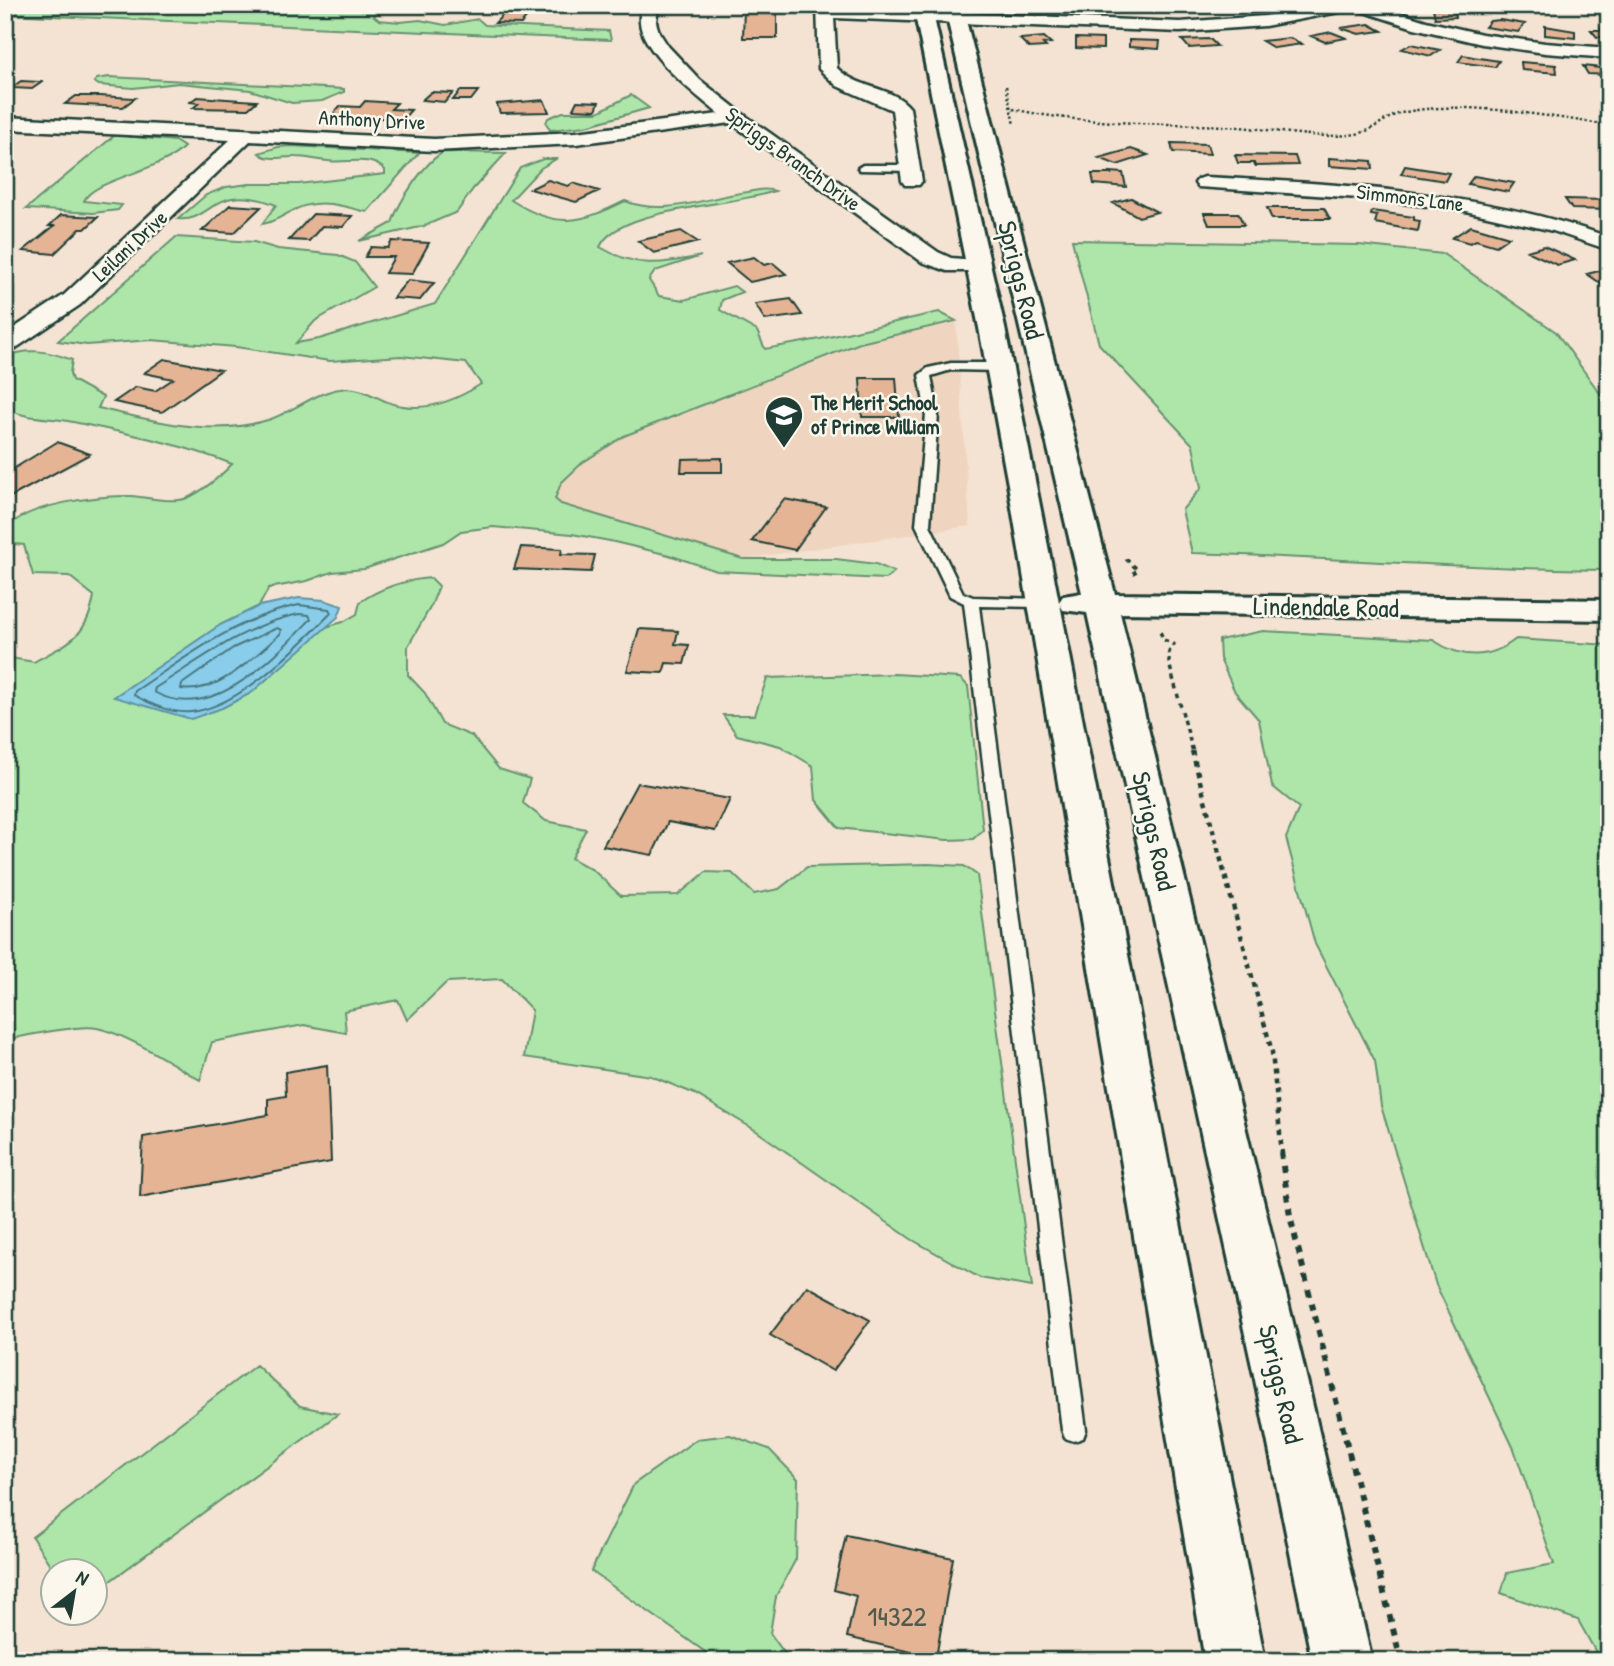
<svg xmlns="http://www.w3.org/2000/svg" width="1614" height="1666" viewBox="0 0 1614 1666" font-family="'Patrick Hand',sans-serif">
<rect width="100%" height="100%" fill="#f4e3d2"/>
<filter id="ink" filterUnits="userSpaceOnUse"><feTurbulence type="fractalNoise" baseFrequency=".0143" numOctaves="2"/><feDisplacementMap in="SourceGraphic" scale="14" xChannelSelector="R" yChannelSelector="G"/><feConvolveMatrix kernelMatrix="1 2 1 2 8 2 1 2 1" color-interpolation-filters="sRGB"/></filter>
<g filter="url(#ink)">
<!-- built -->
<path fill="#efd5c0" d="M956,321L970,526L744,559L534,495L624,436L860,343Z"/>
<!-- green -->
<path fill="#aee6aa" stroke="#66926f" stroke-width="2" d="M5,5H199L195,9L256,14L269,5H421L379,9L374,16L379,20L400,22L420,20L445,25L478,19L485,25L500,26L609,31L611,40L5,14Z
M109,77L344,89V92L322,101L292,103L250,90L179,83L133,88L99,85L94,82L97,79Z
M631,95L649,108L586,126L550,130L546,123L548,118L563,112H598Z
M115,135L175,141L184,147C162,171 93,179 84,201L122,205L118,210L93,213L26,209Z
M291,146L419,153L367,212C348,208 328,200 308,205C291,208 279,222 262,224L276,205C262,199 240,194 225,200C208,206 198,222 178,219L206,195L226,187L249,184H298L385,174V170C369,154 348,164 328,161C317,160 307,157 295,157C283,156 268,162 259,153L278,147Z
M444,152L506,153L473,189L457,212L424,226L359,241L392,223C398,203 425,161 444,152Z
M543,159H556L541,168L511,200C556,229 579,224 625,201C666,217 706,197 748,192C758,190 766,188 775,191C734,206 617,207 600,247C637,269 660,264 701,256L655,271L649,280L659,296L684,300L734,286L742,292L722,300L720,310L757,331L765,349L820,339L939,312L956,321L860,343L624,436L582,463L561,483L555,499L561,504L743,559H836L876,564L894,572L885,579L717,571L669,555L610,541L572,534L493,527L461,531L443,543L364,569L332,572L307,581L269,588L259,606L220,625L115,697L222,708L251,693L326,627L343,622L357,614L360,602C382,587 404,580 431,578L439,586L431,606L408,646V675L425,693L442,724L472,736L499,769L530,779L523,803L546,821L586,829L571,858L593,870L621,896L678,895L706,872L732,873L754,894L779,889L807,867L928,864L964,866L977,875L1032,1287L980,1278L911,1239L755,1130L695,1094L651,1076L524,1057L532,1010L502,979L447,982L407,1020L398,1000L344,1011L346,1033L304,1025L212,1042L200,1080C172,1064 127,1034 97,1028C82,1024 23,1036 5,1040V657L34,662C68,643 87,638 94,596L69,576L33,575L24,545L5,543C5,538 4,533 8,528C25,504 102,495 131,496C146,497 163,502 179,500C194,499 221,476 232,464C182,444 125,433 73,422C52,417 20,420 5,406V357C28,347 49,351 72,360L70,373L72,380L103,397L98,408C154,421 214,438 271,419C294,411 316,392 340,389C358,386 369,394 385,401C419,415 452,403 481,384L466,363L401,356L330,361L236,347L151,340L87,345L58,341L176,237L254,242L278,249L338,255L355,262L374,287L315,321L296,343L319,339L435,304L520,168Z
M1072,240L1359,245L1443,254L1556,332L1609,406V570C1470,569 1331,558 1192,553L1182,510L1201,488L1193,445L1099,344Z
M1263,631L1433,640C1461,659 1489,660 1516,639L1609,645V1661H1586L1598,1656L1578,1620L1501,1593L1507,1573L1554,1564L1514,1449L1436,1285L1381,1106L1375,1061L1315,944L1286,838L1299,808L1272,786L1259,720L1235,692L1220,659L1219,640Z
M895,674L960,678L968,686L983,830L973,839L947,840L839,828L816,800L813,766L780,746L737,735L723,715H755L767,678Z
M256,1365L300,1406L338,1414L95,1592L94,1572L54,1571L32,1537Z
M730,1435L769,1449L798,1479L796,1559L776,1596L770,1633L790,1661H718L591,1571L634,1484L697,1439Z"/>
<!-- water -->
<path fill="#89cdeb" stroke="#5f93a2" stroke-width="2" d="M299,598L324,600L342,606L338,617L251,693L222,708L191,719L114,697L220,625L259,606Z"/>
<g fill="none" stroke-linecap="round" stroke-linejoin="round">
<!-- shore -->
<path stroke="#49777d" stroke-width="2" d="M299,605L329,609L331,613C298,647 240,707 191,712C172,714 150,704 134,695L135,691C188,656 236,618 299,605Z
M299,614L309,615L311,619C274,657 212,725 154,692L155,688C202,659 244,625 299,614Z
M277,628L281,630L280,634C254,657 219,694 181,689L182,684L233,648Z"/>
</g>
<!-- building -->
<path fill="#e4b495" stroke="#1f3d34" stroke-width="2" d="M738,5H777V38H743L744,8H738Z
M1154,5H1174L1186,11L1170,13Z
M510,7L535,8L521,24L495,23Z
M1433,8L1455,10L1456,17L1435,18Z
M1500,20L1525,24L1518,32L1485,27L1490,21Z
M1369,24L1382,31L1359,34L1341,28Z
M1545,26L1575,31V38L1545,35Z
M1601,28H1609V37H1597L1591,30H1602Z
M1331,32L1346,38L1325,42L1311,36Z
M1044,37L1051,43L1043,44L1046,47L1029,48L1020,39Z
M1076,38L1103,39V49L1076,48Z
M1290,38L1302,44L1274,48L1262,41Z
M1210,39L1217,46L1189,48L1182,40Z
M1129,40L1160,41L1159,49L1129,47Z
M1411,44L1440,50L1431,56L1402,49Z
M1463,55L1473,57L1499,61L1495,67L1458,62Z
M1521,62L1556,65L1557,73L1522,70Z
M1583,66L1609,69V75L1588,74Z
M21,81L42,82L32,89L11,88Z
M460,91H478L471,100H453Z
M431,92L453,93L445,102L422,100Z
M76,96H100L135,98L123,107L65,104Z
M197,97L257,101L248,109L193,108L199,103L190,102Z
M544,100L549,112L500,113L497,104Z
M365,101L397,103L391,109L411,110L403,119L331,116L340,106L360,107Z
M577,101L599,102L596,110L573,109Z
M1171,143L1207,144L1210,154L1173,152Z
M1131,149L1148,155L1117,165L1099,158Z
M1235,155L1295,156L1298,165L1255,166L1254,163H1238Z
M1329,158L1372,161L1373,169L1329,166Z
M1405,166L1449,173L1445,181L1401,174Z
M1110,172L1123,173L1126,187L1094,184L1092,174H1111Z
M1474,176L1514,183L1508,192L1468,184Z
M548,180L568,186L573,183L599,191L576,202L530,189Z
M1131,198L1157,212L1139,217L1113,203Z
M1565,199L1606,200L1609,210L1572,209Z
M230,205L261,207L234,233L202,231Z
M1267,208H1324L1330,219H1272Z
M1372,211L1414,217V220L1420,221L1418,231L1375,223L1377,216L1371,215Z
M1204,213H1238L1244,225H1209Z
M313,214L352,216L343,227L322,226L309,241L289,240Z
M61,215L98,217L85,229H80L54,254L23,251L54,226H49Z
M1471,226L1509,237L1496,246L1476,240L1470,243L1452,238Z
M681,231L698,242L654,253L638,241Z
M392,241L429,243L412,274L385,273L394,257H365L371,247L388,248Z
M1544,246L1575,260L1557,265L1527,251Z
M754,257L764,265L773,263L786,274L750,282L727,263Z
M1603,270L1609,273V289L1587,274Z
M408,280L434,283L420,300L393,298Z
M791,299L802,315L765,320L755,304Z
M164,359L221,370L162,412L114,402L136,387L155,391L173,379L144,373Z
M860,378H896L899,417H862Z
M57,442L90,454L5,500V474Z
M722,458V472H681L682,459Z
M784,499L826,507L795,550L752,541Z
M521,547L562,549L561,554L595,555L591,572L514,569Z
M639,629L678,631L675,644L689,645L684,664L666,663L663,673L627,671Z
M637,783L730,799L715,831L668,822L652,855L603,846Z
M327,1065L331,1162L140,1197L143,1137L268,1115V1099L286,1096L285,1072Z
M807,1286L870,1320L833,1371L770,1335Z
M846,1535L953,1558L936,1658L847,1637L856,1596L834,1590Z"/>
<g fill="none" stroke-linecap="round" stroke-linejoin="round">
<!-- lane casing -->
<g stroke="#1f3d34" stroke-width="5">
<path id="lane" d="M863,165H911L916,168L911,171L860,170L858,168Z
M951,363H999L1005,367L999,371L951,370L931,376L938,414L930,525L963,593L973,597L1043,599L1050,603L1043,607L979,606L1086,1430L1083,1438L1074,1441L1065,1438L1062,1430L964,603L950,596L916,525L926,414L919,375L928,368Z"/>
</g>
<!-- street casing -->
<g stroke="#1f3d34" stroke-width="5">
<path id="street" d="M642,5H658L656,22L659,32L668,46L700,80L743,114L938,252L951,258L986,261L989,266L986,271H947L922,262L731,123L576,144L434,151L250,141L80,305L13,350L5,352V334L64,295L230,140L5,129V117L434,139L576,132L719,114C696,95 642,53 640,22C639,17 641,10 642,5Z
M817,5H833V8L1180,22L1265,16L1324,5H1375L1426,21L1482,34L1545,43L1609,48V58L1545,53L1482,44L1414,28L1355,9L1265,26L1180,32L834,18L837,68C857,89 893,86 910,108L922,181L919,185H905L902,181L892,110L837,86L819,69Z
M1205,177C1343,184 1478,191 1609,237V250L1553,231L1461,210L1359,198L1198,187L1195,183L1198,179Z"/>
</g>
<!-- secondary casing -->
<g stroke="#1f3d34" stroke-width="6">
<path id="secondary" d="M913,5H931L1005,328L1059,602L1063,596L1082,593L944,5H962L1115,594L1609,600V620L1120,613L1307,1380L1372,1661H1312L1255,1380L1087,613L1063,610L1060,604L1265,1661H1205L1009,490L979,328Z"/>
</g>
<!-- path-far3 -->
<path stroke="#1f3d34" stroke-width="2.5" stroke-dasharray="2.5 2.5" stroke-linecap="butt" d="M1006,86L1014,125
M1013,109C1087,126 1164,122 1240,127C1276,130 1319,140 1356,134C1373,131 1383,119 1398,114C1455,98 1550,117 1609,125"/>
<!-- path-far2 -->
<path stroke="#1f3d34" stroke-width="3.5" stroke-dasharray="4.5 4.5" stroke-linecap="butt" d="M1126,559L1138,570L1130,575
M1160,632L1164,640L1174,644L1169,652V663L1193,752"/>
<!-- path-far1 -->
<path stroke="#1f3d34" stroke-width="4.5" stroke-dasharray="5 5" stroke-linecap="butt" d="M1192,751L1272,1052L1282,1154"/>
<!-- path -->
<path stroke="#1f3d34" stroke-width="6" stroke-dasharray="7 7" stroke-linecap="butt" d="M1281,1152L1290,1216L1401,1661"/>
<!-- lane -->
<use href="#lane" fill="#fbf7ec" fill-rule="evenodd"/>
<!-- street -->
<use href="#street" fill="#fbf7ec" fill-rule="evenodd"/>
<!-- secondary -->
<use href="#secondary" fill="#fbf7ec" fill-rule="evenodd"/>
</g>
</g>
<!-- icons -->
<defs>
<g id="school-pin" transform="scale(2.0125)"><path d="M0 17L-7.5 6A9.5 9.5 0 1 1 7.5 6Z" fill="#1f3d34" stroke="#fbf7ec"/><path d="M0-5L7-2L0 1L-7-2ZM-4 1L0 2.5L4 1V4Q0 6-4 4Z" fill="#fff"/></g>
</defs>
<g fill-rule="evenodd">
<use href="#school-pin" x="784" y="415"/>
</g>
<g text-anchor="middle" stroke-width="5" stroke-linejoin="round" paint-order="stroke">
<!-- far-street labels -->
<g font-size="21" fill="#1f3d34" stroke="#fbf7ec">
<text transform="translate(372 120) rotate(3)" y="7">Anthony Drive</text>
<text transform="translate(793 159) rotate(36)" y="7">Spriggs Branch Drive</text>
<text transform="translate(1410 198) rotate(7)" y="7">Simmons Lane</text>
<text transform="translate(130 246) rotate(-43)" y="7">Leilani Drive</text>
</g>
<!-- far-poi labels -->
<g font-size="21" font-weight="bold" fill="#1f3d34" stroke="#fbf7ec" text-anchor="start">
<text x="811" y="410">The Merit School<tspan x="811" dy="24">of Prince William</tspan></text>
</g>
<!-- street labels -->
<g font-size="26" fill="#1f3d34" stroke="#fbf7ec">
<text transform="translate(1021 280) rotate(76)" y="9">Spriggs Road</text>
<text transform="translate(1326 607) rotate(1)" y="9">Lindendale Road</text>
<text transform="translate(1154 831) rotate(77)" y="9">Spriggs Road</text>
<text transform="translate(1281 1384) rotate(77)" y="9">Spriggs Road</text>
</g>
<!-- near-number labels -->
<g font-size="28" fill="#505b4c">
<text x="897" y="1626">14322</text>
</g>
</g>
<!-- margin -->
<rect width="1614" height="1666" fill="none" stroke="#fbf7ec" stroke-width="28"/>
<rect x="14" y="14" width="1586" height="1638" fill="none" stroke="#1f3d34" stroke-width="2.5" filter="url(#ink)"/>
<!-- north arrow -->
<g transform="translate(74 1592) rotate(31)"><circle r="33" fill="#fbf7ec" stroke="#a3ada2" stroke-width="2"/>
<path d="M0-5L12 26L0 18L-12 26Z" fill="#1f3d34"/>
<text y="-10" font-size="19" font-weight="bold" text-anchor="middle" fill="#1f3d34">N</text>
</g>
</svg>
